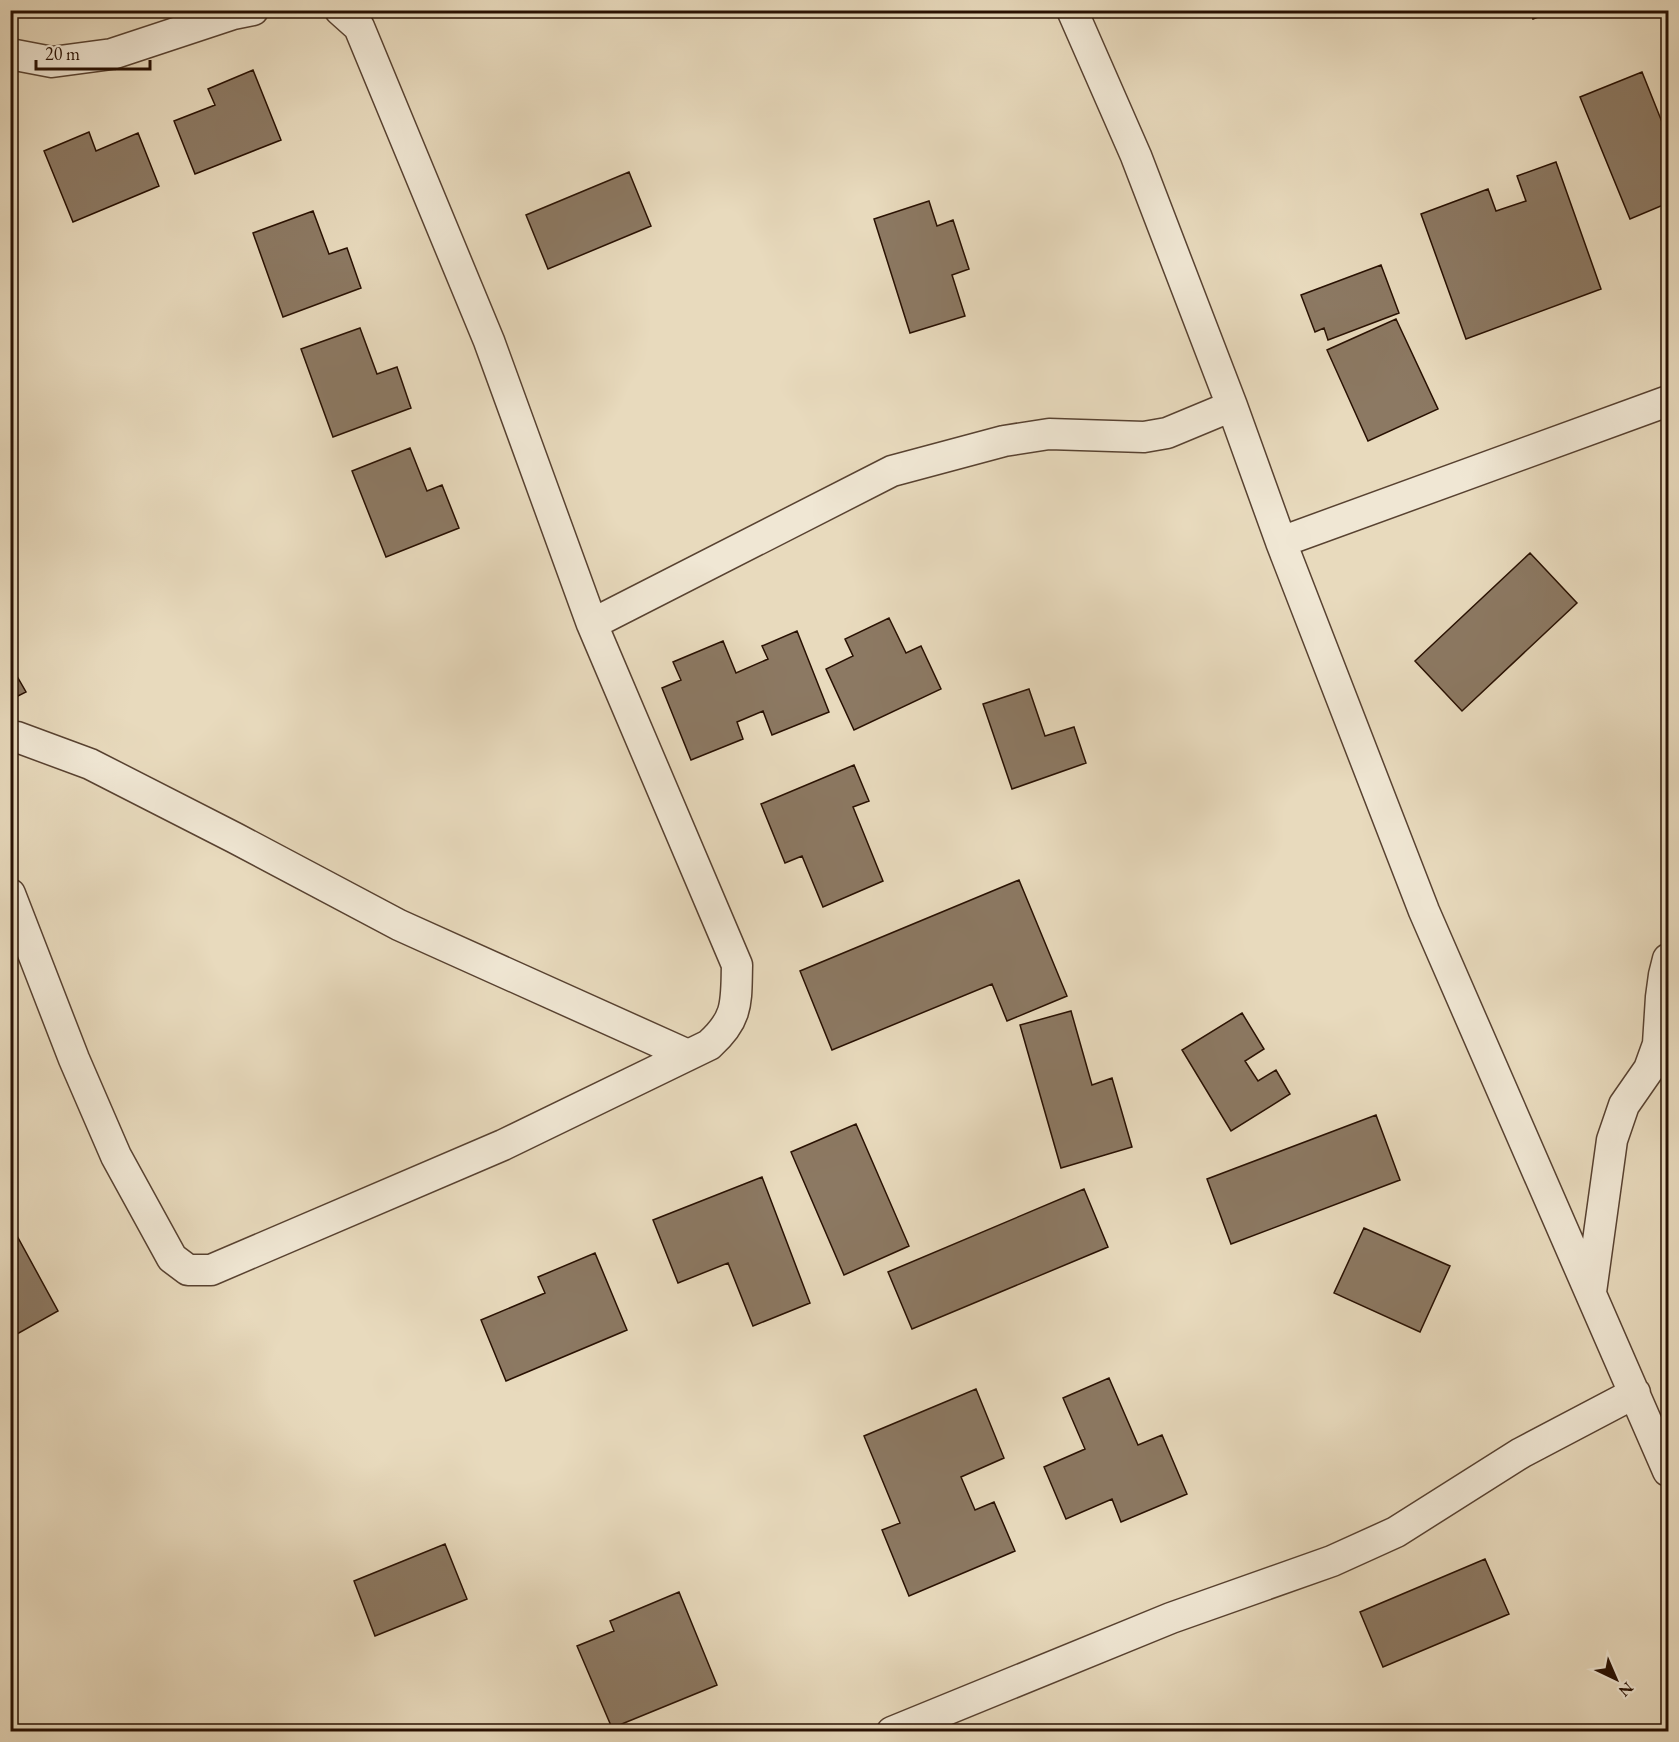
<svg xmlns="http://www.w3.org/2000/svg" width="1679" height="1742" viewBox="0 0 1679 1742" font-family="'EB Garamond',serif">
<rect width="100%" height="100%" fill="#e8dabd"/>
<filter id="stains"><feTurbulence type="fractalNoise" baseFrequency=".00333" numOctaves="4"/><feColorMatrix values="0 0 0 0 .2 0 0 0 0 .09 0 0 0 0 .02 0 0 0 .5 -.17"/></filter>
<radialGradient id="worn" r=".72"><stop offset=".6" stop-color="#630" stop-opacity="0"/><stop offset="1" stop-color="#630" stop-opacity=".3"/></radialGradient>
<!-- building -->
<path fill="#8c7963" stroke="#281002" stroke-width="1.5" d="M1530,10H1556L1533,19Z
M253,70L281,140L195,174L174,121L215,105L208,89Z
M1642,72L1664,127L1668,125V203L1630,219L1580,97Z
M89,132L96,151L138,133L159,186L73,222L44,151Z
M1556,162L1601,289L1466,339L1421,214L1488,189L1496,211L1526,201L1517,176Z
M629,172L651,226L548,269L526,215Z
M929,201L937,226L953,220L969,269L952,275L965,316L910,333L874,219Z
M313,211L329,254L347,248L361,288L283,317L253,233Z
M1381,265L1399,313L1328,340L1324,328L1315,332L1301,295Z
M1396,319L1438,409L1368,441L1327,350Z
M360,328L377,374L397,367L411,408L333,437L301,349Z
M410,448L427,491L442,485L459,528L386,557L352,471Z
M1530,553L1577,603L1462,711L1415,661Z
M889,618L906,653L921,646L941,689L854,730L826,669L853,656L845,639Z
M797,631L829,712L772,735L763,711L737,722L743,739L691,760L662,688L681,680L673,662L723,641L736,673L768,659L762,646Z
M10,664L26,692L10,700Z
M1029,689L1045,736L1074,727L1086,763L1012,789L983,704Z
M854,765L869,801L853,807L883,881L823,907L802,856L785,863L761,804Z
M1019,880L1067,996L1007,1021L992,984L832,1050L800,971Z
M1071,1011L1092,1085L1112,1078L1132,1147L1061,1168L1020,1025Z
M1242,1013L1264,1049L1245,1061L1258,1081L1276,1070L1290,1094L1231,1131L1182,1050Z
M1376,1115L1400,1180L1231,1244L1207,1179Z
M856,1124L909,1246L844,1275L791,1152Z
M762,1177L810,1303L753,1326L728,1263L678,1283L653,1220Z
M1084,1189L1108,1247L912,1329L888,1272Z
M10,1223L58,1311L10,1338Z
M1364,1228L1450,1266L1420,1332L1334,1293Z
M595,1253L627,1330L506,1381L481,1320L545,1293L538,1277Z
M1109,1378L1138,1445L1162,1435L1187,1494L1121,1522L1112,1499L1066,1519L1044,1467L1085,1449L1063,1398Z
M976,1389L1004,1458L961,1477L975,1510L994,1502L1015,1551L909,1596L882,1530L900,1523L864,1436Z
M445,1544L467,1599L375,1636L354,1581Z
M1485,1559L1509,1614L1383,1667L1360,1612Z
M679,1592L717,1685L612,1728L577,1646L614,1631L610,1621Z"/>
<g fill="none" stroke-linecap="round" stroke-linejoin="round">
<!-- street casing -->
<g stroke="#584231" stroke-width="33">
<path id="street" d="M1072,10L1136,156L1232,406L1281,542L1424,911L1668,1471
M10,54L52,62L112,54L233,14L253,10
M1281,542L1668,401
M592,624L892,471L1004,441L1049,434L1144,437L1167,433L1232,406
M10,736L17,737L90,764L235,838L399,925L688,1055
M10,894L74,1059L116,1156L172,1258L188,1270H211L503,1145L709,1045C739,1018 736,1002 737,965L592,624L489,341L359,27L340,10
M1591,1292L1612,1140L1624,1105L1649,1069L1658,1044L1661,997L1664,975L1668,959
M892,1732L1171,1618L1332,1561L1396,1532L1521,1453L1635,1393"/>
</g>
<!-- street -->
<use href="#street" stroke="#f0e7d4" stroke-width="30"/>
</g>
<!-- margin -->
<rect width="1679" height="1742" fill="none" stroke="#e8dabd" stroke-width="36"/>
<rect x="12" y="12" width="1655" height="1718" fill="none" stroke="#281002" stroke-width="3"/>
<rect x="18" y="18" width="1643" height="1706" fill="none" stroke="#281002" stroke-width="1.5"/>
<!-- north arrow -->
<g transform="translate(1616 1679) rotate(136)" stroke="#f0e7d4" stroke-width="4.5" paint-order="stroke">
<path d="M0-4.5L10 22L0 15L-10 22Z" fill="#281002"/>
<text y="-9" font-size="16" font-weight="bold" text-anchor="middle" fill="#281002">N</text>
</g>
<!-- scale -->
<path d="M36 60v9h114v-9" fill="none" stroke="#281002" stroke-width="3"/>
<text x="45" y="60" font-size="18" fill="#281002" stroke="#f0e7d4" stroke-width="4.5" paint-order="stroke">20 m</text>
<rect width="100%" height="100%" filter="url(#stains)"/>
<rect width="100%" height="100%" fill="url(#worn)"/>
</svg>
